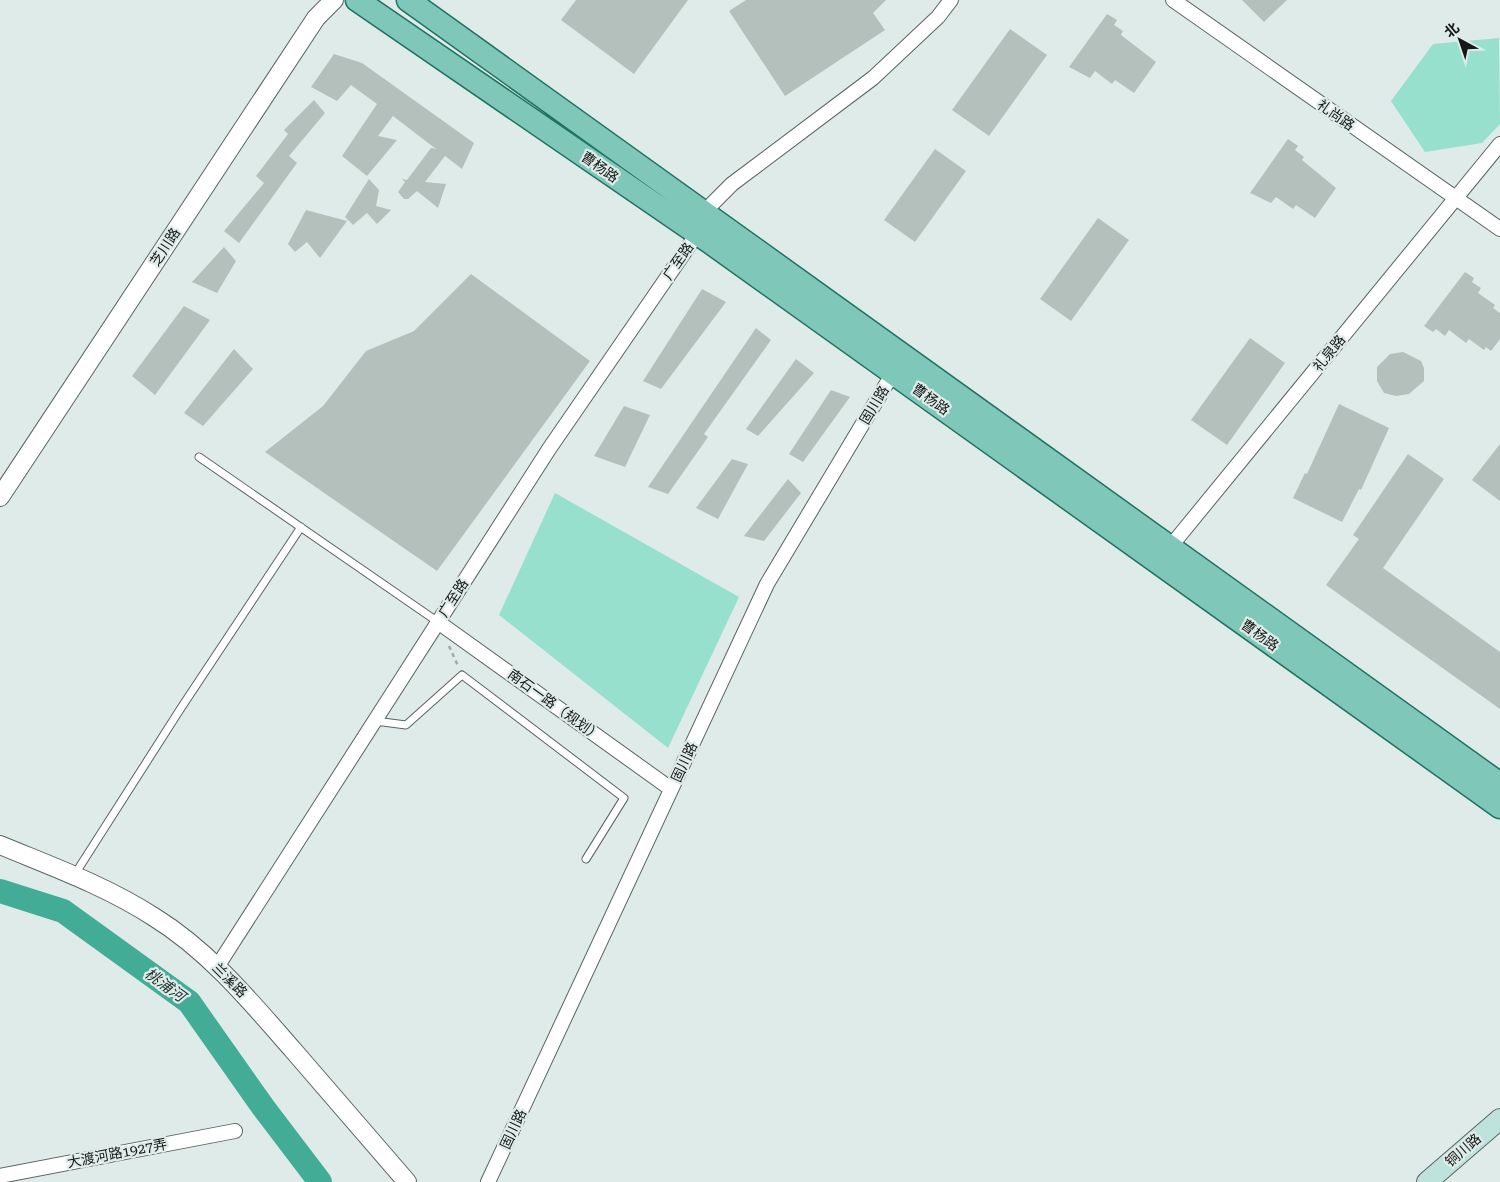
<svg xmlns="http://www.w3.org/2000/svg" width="1500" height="1182" viewBox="0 0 1500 1182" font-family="'Roboto Serif','Noto Sans SC',serif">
<rect width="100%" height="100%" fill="#dfebe8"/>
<!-- green -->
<path fill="#97e0ce" d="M1499,38L1500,124L1482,143L1425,152L1391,101L1433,44Z
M555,493L739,597L668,748L499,615Z"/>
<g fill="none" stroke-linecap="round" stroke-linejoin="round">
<!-- river -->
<path stroke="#42ac97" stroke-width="24" d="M0,891L63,911L189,1002L263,1107L320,1182"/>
</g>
<!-- building -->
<path fill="#b4c0bc" d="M576,0H688L634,74L561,20Z
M746,0H886L873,13L885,30L785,96L729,11Z
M1242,0H1287L1264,22Z
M1107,14L1117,20L1114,25L1123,31L1121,35L1156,62L1134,93L1115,80L1112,84L1095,71L1090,78L1069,67Z
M1010,29L1047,55L989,136L952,110Z
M334,54L362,63L474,143L462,169L445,156L425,182L446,184L438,208L417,191L408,199H404L398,192L405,182L402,179L407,180L431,148L436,149L393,116L378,136L397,140L367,176L342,156L377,104L351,85L337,101L311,87Z
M314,100L325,113L289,156L297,163L239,243L224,231L264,183L256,176L288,134L284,130Z
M1288,139L1298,146L1295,150L1304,157L1302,160L1336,188L1315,218L1296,205L1293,209L1276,197L1271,203L1250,193Z
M935,149L966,171L915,242L884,220Z
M369,179L379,190L376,206L391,210L377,224L367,213L353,225L345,217Z
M306,210L347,221L320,258L307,242L295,252L288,244Z
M1098,218L1129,240L1071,321L1040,299Z
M224,247L236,261L217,293L192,282Z
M1465,272L1474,278L1472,282L1481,288L1478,293L1495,305L1493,308L1500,313V339L1491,351L1486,347L1484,350L1469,339L1466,343L1449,330L1445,336L1436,329L1433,332L1424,326Z
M471,274L590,361L437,571L265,452L323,406L366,351L414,331Z
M702,289L726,302L661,389L643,381Z
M184,306L210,320L155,395L132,376Z
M756,328L771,340L704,434L708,437L668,494L648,487Z
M1250,338L1285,363L1227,445L1191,420Z
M234,349L253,369L203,426L184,413Z
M1403,352L1421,361L1424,368V381L1409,394L1396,396L1384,393L1377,381V367L1390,354Z
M796,359L814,373L758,436L746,429Z
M831,390L850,397L803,462L789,454Z
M1339,404L1389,428L1361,490L1359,489L1342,522L1293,498L1305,473L1307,474Z
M624,406L650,415L625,467L594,456Z
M1500,444V501L1472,480Z
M1408,454L1444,479L1383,568L1500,652V709L1326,585L1359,539L1353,535Z
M732,459L748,464L718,519L696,508Z
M788,479L801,493L764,541L744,536Z"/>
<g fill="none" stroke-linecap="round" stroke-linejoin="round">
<!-- service casing -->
<g stroke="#5a6462" stroke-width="9">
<path id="service" d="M199,457L438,622
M375,721L406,725L462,675L624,798L586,859
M75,874L181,708L301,527"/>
</g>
<!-- minor casing -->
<g stroke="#5a6462" stroke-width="16">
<path id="minor" d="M1173,0L1500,229
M1166,552L1500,144
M438,622L671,789
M217,967L549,449L697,234L704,212L732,184L873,78L938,17L951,0
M0,1176L235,1131
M488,1182L767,584L896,368"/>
</g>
<!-- tertiary casing -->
<g stroke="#5a6462" stroke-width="20">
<path id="tertiary" d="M0,497L316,18L334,0
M0,845C53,867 106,886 154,917C209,951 251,1002 293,1050C331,1094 369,1138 407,1182"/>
</g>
<!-- secondary casing -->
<g stroke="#5a6462" stroke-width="22">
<path id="secondary" d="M1427,1182L1500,1119"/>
</g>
<!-- primary casing -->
<g stroke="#217262" stroke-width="25">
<path id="primary" d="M357,0L711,243L1500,807
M408,0L1500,784"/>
</g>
<!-- path -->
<path stroke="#a0a9a7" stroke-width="2.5" stroke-dasharray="4 4" stroke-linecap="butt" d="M449,646L458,666"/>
<!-- service -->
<use href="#service" stroke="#fff" stroke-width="7"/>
<!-- minor -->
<use href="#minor" stroke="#fff" stroke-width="14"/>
<!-- tertiary -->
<use href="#tertiary" stroke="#fff" stroke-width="18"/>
<!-- secondary -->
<use href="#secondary" stroke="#bee3dc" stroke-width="20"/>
<!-- primary -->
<use href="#primary" stroke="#7ec7b9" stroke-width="22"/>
</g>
<g text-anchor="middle" stroke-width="4.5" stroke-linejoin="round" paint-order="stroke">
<!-- street labels -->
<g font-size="14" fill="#141817" stroke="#dfebe8">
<text transform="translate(1336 115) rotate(35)" y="5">礼尚路</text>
<text transform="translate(600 167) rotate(35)" y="5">曹杨路</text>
<text transform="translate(165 247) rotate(-57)" y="5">芝川路</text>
<text transform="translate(678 261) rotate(-55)" y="5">广至路</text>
<text transform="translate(1329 353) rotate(-51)" y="5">礼泉路</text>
<text transform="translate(931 399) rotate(36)" y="5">曹杨路</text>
<text transform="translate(874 405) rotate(-59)" y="5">固川路</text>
<text transform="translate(453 598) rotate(-57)" y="5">广至路</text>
<text transform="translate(1260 635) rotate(36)" y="5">曹杨路</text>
<text transform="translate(555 705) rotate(36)" y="5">南石一路（规划）</text>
<text transform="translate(684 762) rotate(-65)" y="5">固川路</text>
<text transform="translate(230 980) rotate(45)" y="5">兰溪路</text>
<text transform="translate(513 1129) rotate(-65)" y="5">固川路</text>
<text transform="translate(1463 1150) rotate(-41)" y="5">铜川路</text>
<text transform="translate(117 1153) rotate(-11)" y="5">大渡河路1927弄</text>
</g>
<!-- water labels -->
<g font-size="15" font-style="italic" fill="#182f2a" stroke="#dfebe8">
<text transform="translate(165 985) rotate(36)" y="5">桃浦河</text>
</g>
</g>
<!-- north arrow -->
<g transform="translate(1460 40) rotate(320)" stroke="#dfebe8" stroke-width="4" paint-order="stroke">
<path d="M0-4L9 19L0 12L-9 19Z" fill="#141817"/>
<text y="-8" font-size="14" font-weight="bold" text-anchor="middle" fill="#141817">北</text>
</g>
</svg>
